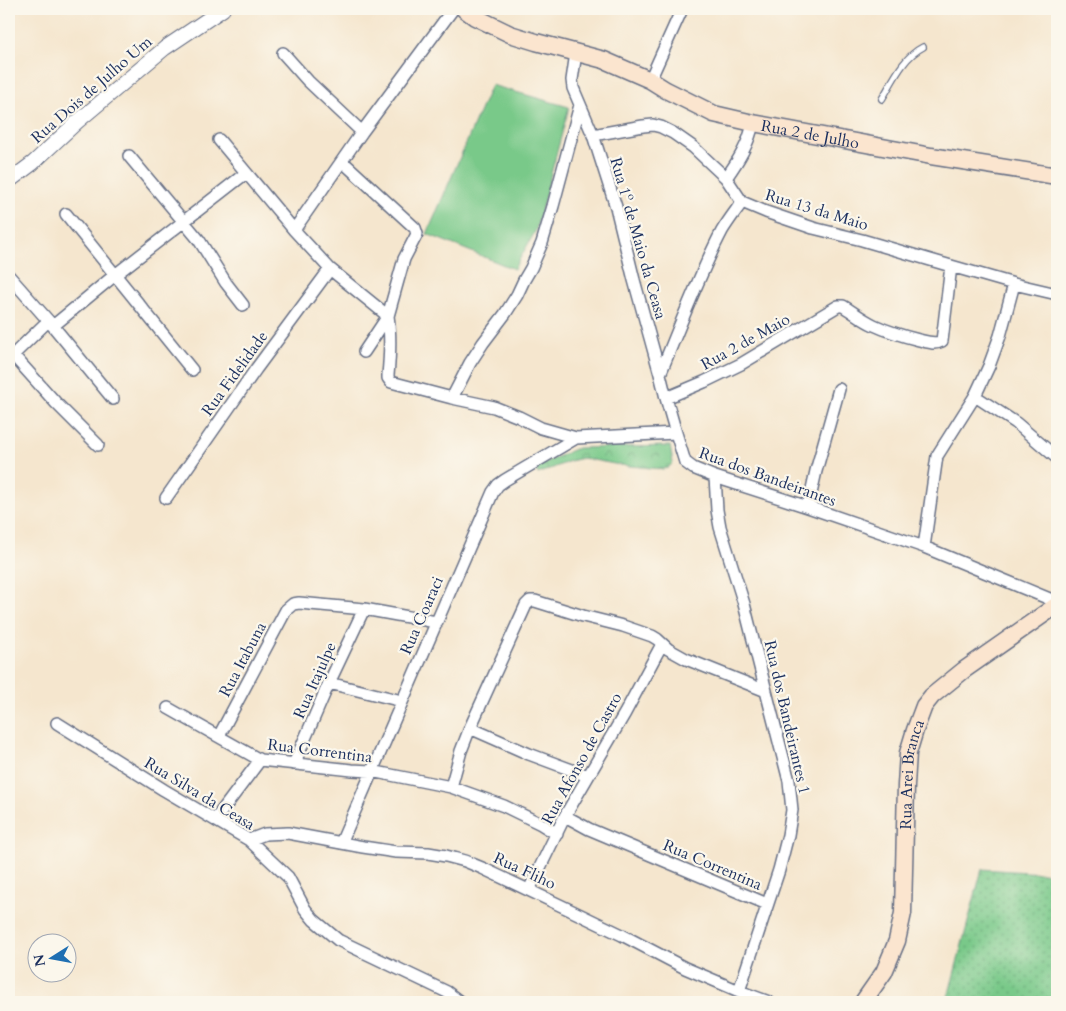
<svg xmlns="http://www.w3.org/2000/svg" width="1066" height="1011" viewBox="0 0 1066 1011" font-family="Cardo,serif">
<defs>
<pattern id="grass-dots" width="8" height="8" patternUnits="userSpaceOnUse" patternTransform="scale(1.25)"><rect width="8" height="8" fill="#79c989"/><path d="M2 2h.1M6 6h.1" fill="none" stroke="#62a473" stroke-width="1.8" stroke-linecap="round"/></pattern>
<pattern id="park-crowns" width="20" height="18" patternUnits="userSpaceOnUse" patternTransform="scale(1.25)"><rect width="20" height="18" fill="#79c989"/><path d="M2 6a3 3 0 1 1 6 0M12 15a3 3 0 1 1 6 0" fill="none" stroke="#62a473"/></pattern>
</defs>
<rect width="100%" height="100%" fill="#fbf7ec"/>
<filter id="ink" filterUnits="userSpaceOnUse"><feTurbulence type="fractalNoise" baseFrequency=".02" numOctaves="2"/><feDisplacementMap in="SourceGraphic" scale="10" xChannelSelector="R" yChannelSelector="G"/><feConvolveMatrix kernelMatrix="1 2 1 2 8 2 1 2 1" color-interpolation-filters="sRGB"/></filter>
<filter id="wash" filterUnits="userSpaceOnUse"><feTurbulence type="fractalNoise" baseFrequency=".0096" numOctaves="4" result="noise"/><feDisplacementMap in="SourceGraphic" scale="20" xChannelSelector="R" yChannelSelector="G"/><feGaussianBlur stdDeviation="1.12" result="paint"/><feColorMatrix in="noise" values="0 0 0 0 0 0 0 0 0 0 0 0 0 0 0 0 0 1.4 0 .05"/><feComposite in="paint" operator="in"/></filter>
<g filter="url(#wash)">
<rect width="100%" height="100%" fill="#f5e6ce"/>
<!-- grass -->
<path fill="url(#grass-dots)" stroke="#4a7c74" d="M982,869L1057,874V1002H944L948,997Z"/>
<!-- park -->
<path fill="url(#park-crowns)" stroke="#4a7c74" d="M670,446L673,463L668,468L662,469L620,465L582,458L570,461L538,474L535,467L577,448Z"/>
<!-- garden -->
<path fill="#79c989" stroke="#4a7c74" d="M491,85L569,107L536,230L514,269L427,234Z"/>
</g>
<g filter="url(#ink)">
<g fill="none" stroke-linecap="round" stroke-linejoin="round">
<!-- service casing -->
<g stroke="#676f85" stroke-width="8">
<path id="service" d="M882,99C893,81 903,57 923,47"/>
</g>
<!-- minor casing -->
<g stroke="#676f85" stroke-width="14">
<path id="minor" d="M283,53L308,81L362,132
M576,53L572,80L573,88L593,135L616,207L634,280L660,374L666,398L676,433
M650,80L682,9
M593,135L643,126L653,125L661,127L673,133L693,147L710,163L726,178L742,202L766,212L813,228L862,240L951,266L1014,284L1057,294
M219,140L294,230L330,269L388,316
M129,156L199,240L226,283L243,305
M342,161L415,228L417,234L404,259L388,316L364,352
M726,178C738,161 749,144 753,123
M66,214L192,370
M294,230L362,132L453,9
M9,276L53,326L113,399
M388,316C391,336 390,355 388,375V378L391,382L452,398L494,407L519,417L541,428L576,438L676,433L685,462L693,468L715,477L808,507L924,547L1057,602
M48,321L13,355L56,403L98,445
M53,326L115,275L246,173
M660,374C680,326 698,277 722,231C728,221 735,212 742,202
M975,396L1016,423L1057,458
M452,398L470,363L483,343L505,314L517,295L524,280L531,268L542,243L553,206L580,105
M666,398L704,382L741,364L838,306H843C853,312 863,320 874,325C889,332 903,336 919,340C927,342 935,345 942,341L951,266
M715,477L717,510L720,527L744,604L766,691L789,781L792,810L788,835L779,870L739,991
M166,498L256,369L330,269
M808,507L816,471L839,389
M924,547L937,456L975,396L989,366L1000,336L1014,284
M329,683L402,701
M168,708L260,760L352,770L371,771L451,787L504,806L541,824L557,834
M57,723L164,790L249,840L288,877L305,909L314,920L338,940L447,992L460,1002
M470,728L529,754L588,776
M219,736L286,610L293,604L299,603L364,609L436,622
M294,764L329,683L364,609
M451,787L461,751L470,728L526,605L530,601H535L583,616L623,626L652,636L657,639L668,649L686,659L766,691
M565,816L589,829L767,904
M215,820L260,760
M249,840L265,834L288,833L363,847L396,852L428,853L446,856L465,861L482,868L566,908L622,935L685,968L739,991L769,1002
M341,843L493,492L498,485L505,480L576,438
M529,890L565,816L625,713L662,644"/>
</g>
<!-- tertiary casing -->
<g stroke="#676f85" stroke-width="16">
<path id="tertiary" d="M9,181L33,163L77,122L165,48L223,9"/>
</g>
<!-- secondary casing -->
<g stroke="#676f85" stroke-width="19">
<g id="secondary">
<path id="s1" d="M464,9L475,17L510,34L536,42L604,60L650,80L666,90L714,114L753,123L931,156L1057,176"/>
<path id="s2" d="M863,1002L884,972L897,941L903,913L906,785L908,753L915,730L924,706L932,696L964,670L1057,605"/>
</g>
</g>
<!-- service -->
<use href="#service" stroke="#fff" stroke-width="5.5"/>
<!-- minor -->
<use href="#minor" stroke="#fff" stroke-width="11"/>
<!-- tertiary -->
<use href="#tertiary" stroke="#fff" stroke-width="14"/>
<!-- secondary -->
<use href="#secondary" stroke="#fbe5cf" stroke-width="16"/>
</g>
</g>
<g text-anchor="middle" stroke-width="4.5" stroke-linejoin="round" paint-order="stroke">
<!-- street labels -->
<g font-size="16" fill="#1b2f5e" stroke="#fbf7ec">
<text transform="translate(91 89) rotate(-41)" y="6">Rua Dois de Julho Um</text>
<text dy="6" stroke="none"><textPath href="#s1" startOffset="371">Rua 2 de Julho</textPath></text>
<text transform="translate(817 209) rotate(17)" y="6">Rua 13 da Maio</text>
<text transform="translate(639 238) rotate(74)" y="6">Rua 1º de Maio da Ceasa</text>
<text transform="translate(745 341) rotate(-29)" y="6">Rua 2 de Maio</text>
<text transform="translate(234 373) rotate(-54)" y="6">Rua Fidelidade</text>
<text transform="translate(768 476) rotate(20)" y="6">Rua dos Bandeirantes</text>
<text transform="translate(421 615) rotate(-66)" y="6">Rua Coaraci</text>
<text transform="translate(242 659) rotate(-62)" y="6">Rua Itabuna</text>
<text transform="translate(314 680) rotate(-66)" y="6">Rua Itajulpe</text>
<text transform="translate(788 717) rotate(77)" y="6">Rua dos Bandeirantes 1</text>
<text transform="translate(320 750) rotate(7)" y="6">Rua Correntina</text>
<text transform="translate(581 758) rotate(-61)" y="6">Rua Afonso de Castro</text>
<text dy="6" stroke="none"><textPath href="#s2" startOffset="238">Rua Arei Branca</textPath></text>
<text transform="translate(200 793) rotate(31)" y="6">Rua Silva da Ceasa</text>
<text transform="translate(713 864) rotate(23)" y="6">Rua Correntina</text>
<text transform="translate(525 870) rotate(25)" y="6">Rua Fliho</text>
</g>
</g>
<!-- margin -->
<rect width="1066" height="1011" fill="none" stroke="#fbf7ec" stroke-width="30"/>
<!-- north arrow -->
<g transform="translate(52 958) rotate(259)"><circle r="24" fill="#fbf7ec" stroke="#a1a7b3"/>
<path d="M0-4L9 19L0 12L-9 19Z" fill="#1f6fb2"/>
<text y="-8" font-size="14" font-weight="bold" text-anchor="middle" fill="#1b2f5e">N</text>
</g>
</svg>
